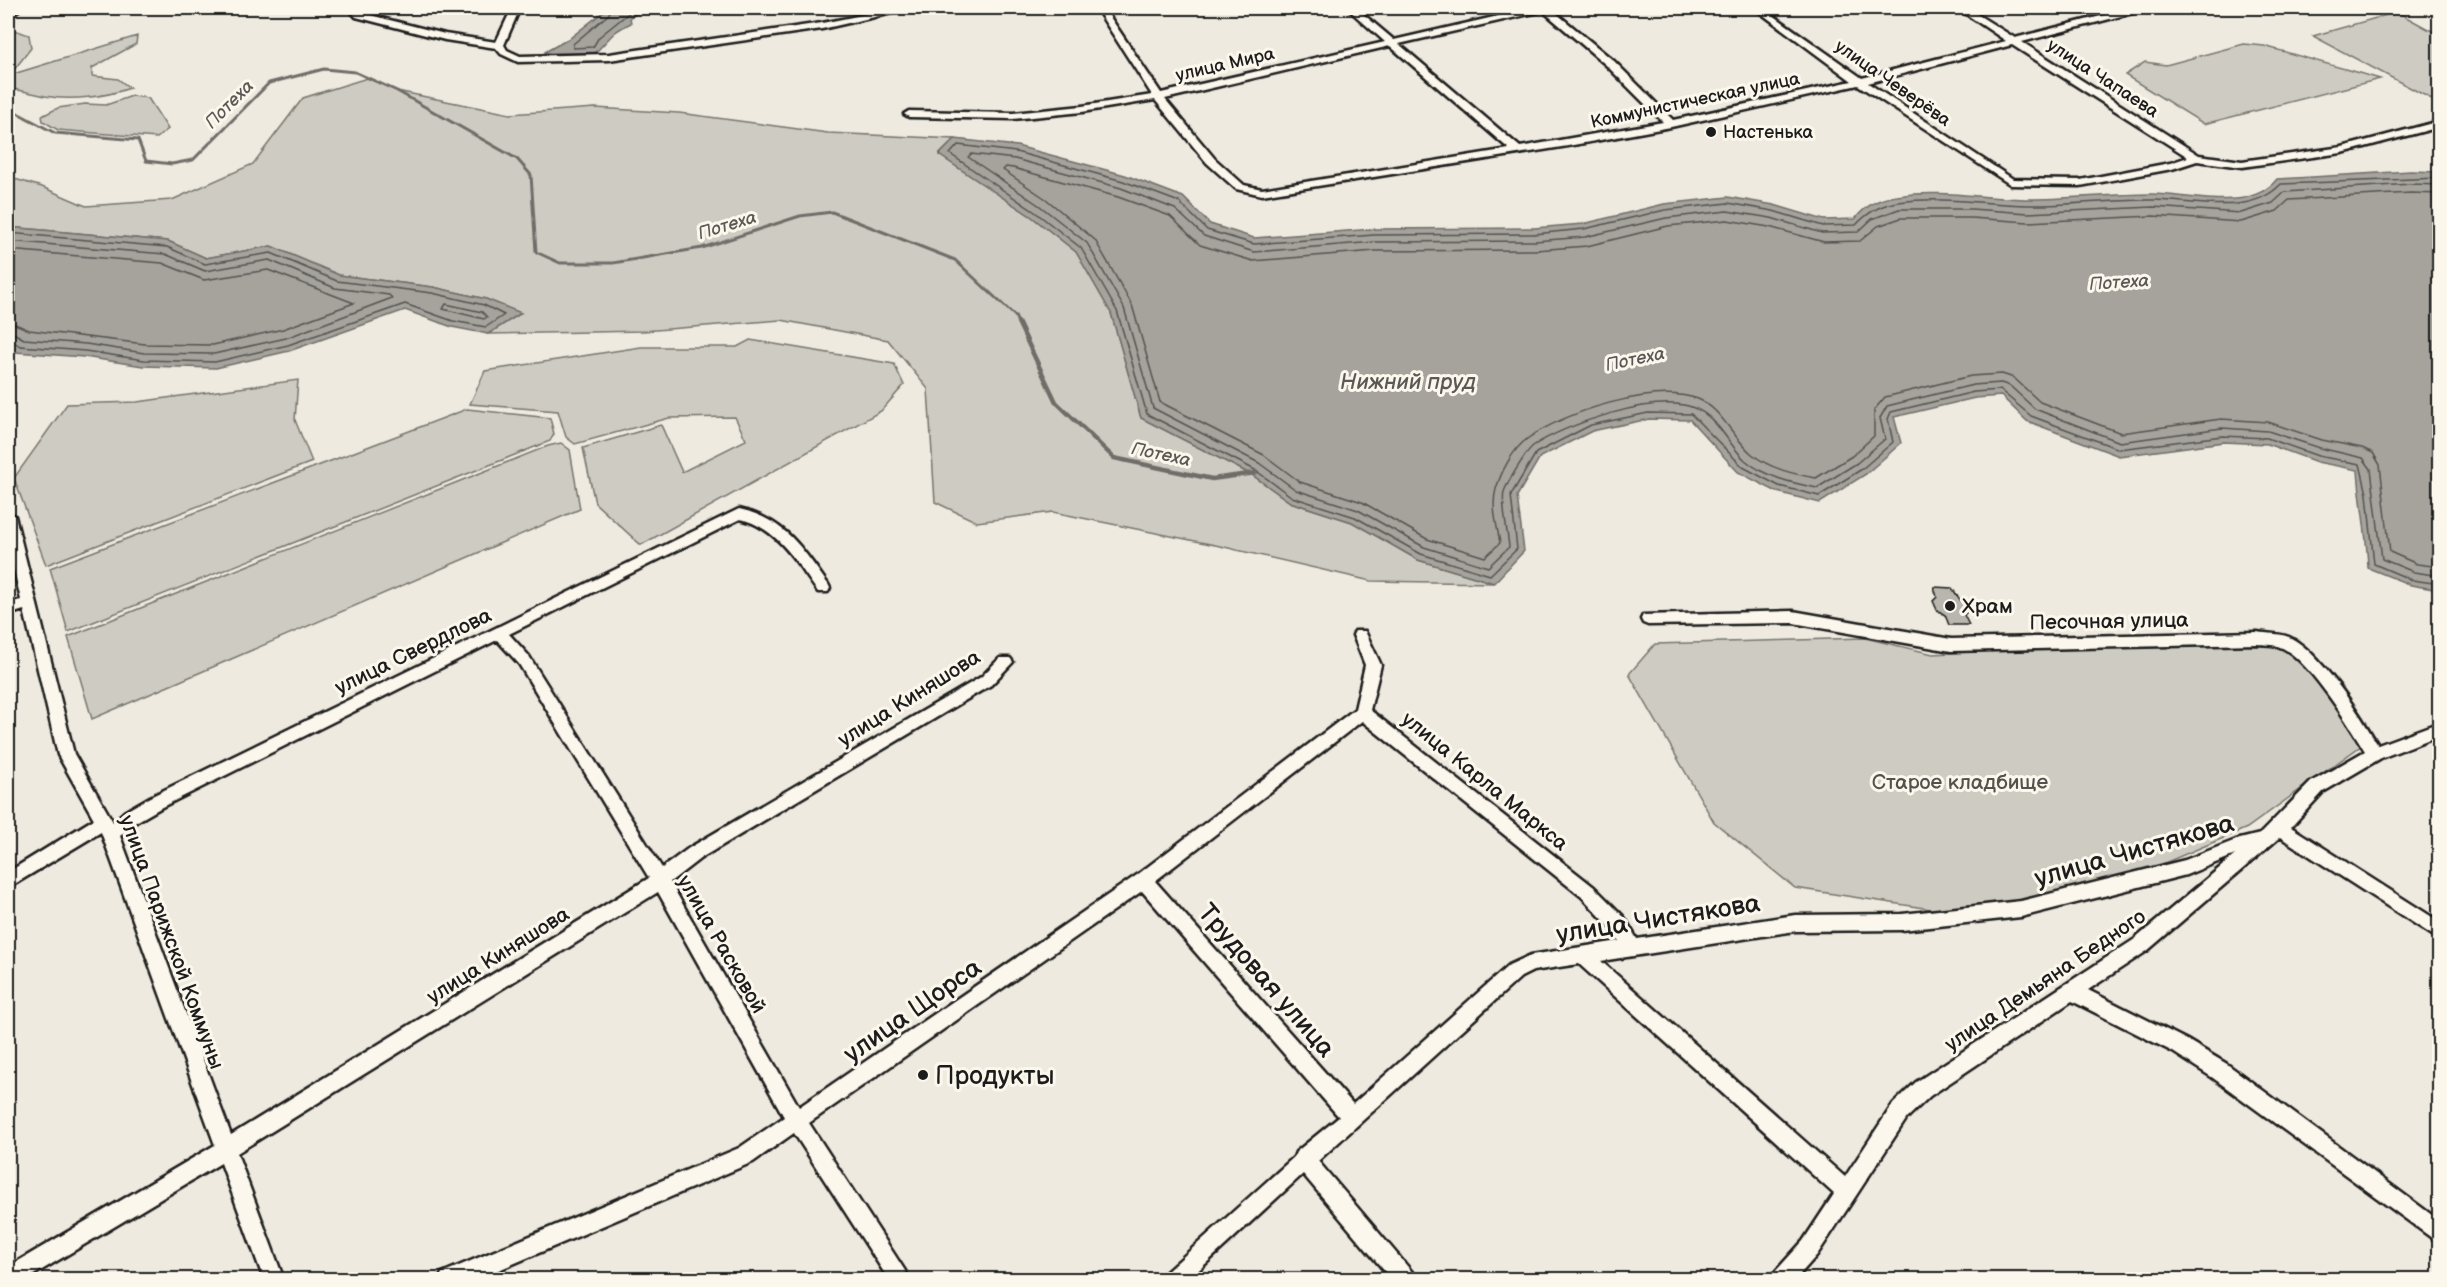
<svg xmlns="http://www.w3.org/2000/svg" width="2447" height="1287" viewBox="0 0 2447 1287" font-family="'Balsamiq Sans',sans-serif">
<rect width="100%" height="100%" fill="#eeeadf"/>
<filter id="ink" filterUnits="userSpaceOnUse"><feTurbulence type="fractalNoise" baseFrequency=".0167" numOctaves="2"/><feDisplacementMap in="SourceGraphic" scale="12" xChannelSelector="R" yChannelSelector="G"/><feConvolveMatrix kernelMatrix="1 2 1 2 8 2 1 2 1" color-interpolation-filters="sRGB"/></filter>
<g filter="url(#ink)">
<!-- green -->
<path fill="#ceccc2" stroke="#75746f" stroke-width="1.5" d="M2397,12L2439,35V103L2313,36Z
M8,28L29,35L31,48L10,75L137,36L136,44L92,68V76L118,79L130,88C105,97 71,101 45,96C32,93 20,90 8,88Z
M2244,44L2264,46L2380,79L2204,124L2125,75L2145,62L2166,65Z
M367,78L397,91L510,114L595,108L679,113L828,133L955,139L939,155L1032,217L1076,252L1111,313L1141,418L1252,475L1290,502L1352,522L1418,560L1494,583L1371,581L1220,546L1053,512L977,522L935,502L928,389L888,340L781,320L643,331L488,334L520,314L486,299L433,287L339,275L271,246L206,258L168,241L8,227V177L42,187L86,206L172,200L253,164L303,98Z
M132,96L148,98L168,129L157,138L58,130L43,121L42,116L58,108L85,104L106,105Z
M750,340L894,364L904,385L881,411L641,545L595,503L583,448L661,425L682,472L746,440L735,417L669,418L575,444L566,437L558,411L470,404L485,371L641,347H737Z
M298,380L295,420L312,462L46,565L14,478L67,404L137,402Z
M467,409L550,418L554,434L550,441L68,632L50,568Z
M561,443L570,450L580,509L92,719L68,637L548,446Z
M1865,638L1933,654L2179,641L2273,645L2300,657L2362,737V745L2247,828L2115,884L1963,914L1795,888L1714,822L1629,674L1655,644Z"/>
<!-- water -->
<path fill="#a6a39d" stroke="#6f6d69" stroke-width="1.5" d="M608,8H651L630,17L631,23C612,32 612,36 598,50C588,60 557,57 545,52L570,38Z
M955,139L1017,146L1125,175L1183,197L1210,224L1254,238L1374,229L1534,228L1583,224L1664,204L1728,197L1774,205L1824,220L1855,219C1865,206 1880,198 1897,196C1941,189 1986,199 2029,199C2070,199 2111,194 2152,194C2191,194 2249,214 2277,179L2411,171L2439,172V590L2411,585L2368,568C2367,535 2360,503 2358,470L2317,462L2267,444L2224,442L2119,456L2027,421L2001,396L1975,398L1894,417L1901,443L1866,474L1820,503L1777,492L1738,472L1690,420L1649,419L1592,431L1540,457L1517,496L1524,551L1494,583L1418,560L1352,522L1290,502L1252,475L1141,418L1111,313L1076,252L1032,217L939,155Z
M8,227L168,241L206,258L271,246L339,275L433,287L486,299L521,313L488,334L452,327L405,310L289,351L216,368L143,366L84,357L15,352L8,340Z"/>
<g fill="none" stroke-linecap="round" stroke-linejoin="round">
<!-- shore -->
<path stroke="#535250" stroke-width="1.5" d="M611,8L609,14L573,44V48L593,47L599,37L635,8
M2440,178L2281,184C2250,217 2196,201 2155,200C2112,199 2070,206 2027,205C1985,204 1941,196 1899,202C1881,204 1868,212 1856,225L1823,226L1773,211L1728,203L1665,210L1584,229L1534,234L1374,235L1254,244L1207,230L1179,202L1123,181L1016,152L958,145L950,154L1035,212L1081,248L1117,311L1147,414L1255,470L1292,497L1355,517L1421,554L1490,575L1517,549L1511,495L1536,453L1591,425L1648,413L1691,414L1743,467L1779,486L1819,496L1862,469L1893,442L1888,419L1891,412L1974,392L2000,390L2031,416L2119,449L2223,436L2267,438L2318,456L2360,464L2367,494L2374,564L2412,580L2440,584
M2440,185L2411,184L2285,192L2273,203L2241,213L2153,207L2028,213L1971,209H1899L1872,219L1858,232L1822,233L1771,218L1727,211L1666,218L1585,237L1535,241L1375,242L1254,252L1204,236L1175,209L1121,188L1015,159L971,154L968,157L1040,206L1087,243L1124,308L1153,408L1259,463L1296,490L1358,510L1424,547L1488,567L1509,547C1508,534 1501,504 1504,492C1506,485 1527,450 1533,446C1566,424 1656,393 1694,408C1717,416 1728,444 1745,460C1765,477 1792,483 1817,488L1857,463L1885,439L1880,418L1887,406L1973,385L2001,383L2010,386L2035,409L2120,442L2222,428L2268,431L2320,448L2363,458L2371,469L2382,559L2414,572L2440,576
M2440,194L2411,193L2289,200L2277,211L2241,222L2153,216L2028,222L1971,218H1901L1878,226L1860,241L1824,242L1769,227L1727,220L1668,226L1587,246L1536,250L1375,251L1253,261L1200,245L1170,216L1118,197L1013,168L1006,167L1003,170L1046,199L1095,240L1132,305L1160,402L1264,455L1300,482L1362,502L1427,539L1485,557L1500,543C1497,525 1491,507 1496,489C1501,472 1513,449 1527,439C1564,412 1654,383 1698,399C1722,409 1733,438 1752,454C1770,469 1794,474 1816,478L1852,456L1874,436V410L1885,397L1971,376L2002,374L2014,378L2040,402L2121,433L2221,419L2268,422L2322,440L2362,448L2373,453L2380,465L2390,552L2417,564L2440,567
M8,233L167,247L205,264L271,253L337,281L432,293L484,305L504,315L486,327L453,321L405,304L288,345L215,362L144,360L85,351L20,346L8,338
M8,241L165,254L205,271L269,260L335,288L389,295L392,298L286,338L214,354L144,353L86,344L24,339L8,330
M8,250L162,263L204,280L268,270L354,303L283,329L213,345L145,344L29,330L8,321
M446,304L482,312L487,317L484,319L443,309Z"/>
<!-- stream-far1 -->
<path stroke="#6f6d69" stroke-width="3" d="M8,108L55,133L138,140L146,161L172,164L193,160L269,83L324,69L355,72L397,91L517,159L531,175L536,252L560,263H613L702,248L800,216L832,212L955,260L1015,316L1018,323"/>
<!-- stream -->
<path stroke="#6f6d69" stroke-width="4.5" d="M1018,322L1056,402L1114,458L1212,479L1256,473"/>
</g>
<!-- building -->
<path fill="#b9b6af" stroke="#1c1c1c" stroke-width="1.5" d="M1934,587L1952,588L1968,611L1964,615L1969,625H1949L1945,615L1937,610L1933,601L1937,597Z"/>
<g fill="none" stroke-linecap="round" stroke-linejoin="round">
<!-- street casing -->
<g stroke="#1c1c1c" stroke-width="5">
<path id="street" d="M11,8H22L8,17V10Z
M348,8H358L362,13L445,34L496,42L512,8H520L504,45L507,50L520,56L609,54L822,23L898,8H914L822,29L609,60L518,62L501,54L496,48L445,40L356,17Z
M398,8H431L426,11L402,12L399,11Z
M1096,8H1104L1161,93L1385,42L1347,8H1356L1394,40L1533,8H1550L1614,61L1673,120L1852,81L1754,8H1763L1862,78L2006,41L1957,8H1967L2015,38L2132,8H2145L2144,10L2022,42L2199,155L2242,161L2342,147L2440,121V127L2342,153L2242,167L2197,161L2172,169L2080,186L2011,185L1858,85L1671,127L1568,146L1262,195L1236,189L1207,163L1155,100L1082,112L1013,119L909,117L904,114L909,111L1013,113L1082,106L1152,95ZM1543,11L1606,65L1663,122L1520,147L1399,44ZM2012,45L2188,157L2170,163L2080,180L2013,179L1868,83ZM1390,46L1509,149L1262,189L1244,185L1215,159L1165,99Z
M739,509C785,519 802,548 828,584L830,588L828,592H818C797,563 777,527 740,519L509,634L529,656L662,868L689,848L981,677L1000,658H1010L1013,662L991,685L701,858L670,882L799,1107L1137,875L1355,709L1365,665L1353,635L1355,631H1365L1381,665L1370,710L1594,887L1624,917L1637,939L1795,915L1902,914L2021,901L2185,860L2236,840L2260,834L2311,782L2365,751C2350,726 2306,656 2280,647C2273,644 2264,645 2257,644L1951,651L1793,623L1648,625L1643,623L1641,619L1643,615L1793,611L1951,639L2257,632C2268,634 2279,633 2289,637C2320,651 2361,716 2378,745L2440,722V735L2381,758L2323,792L2291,827L2440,922V940L2280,837L2147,951L2088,990L2187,1040L2227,1064L2440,1221V1244L2213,1078L2173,1052L2072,1001L1930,1096L1907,1118L1817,1255L1795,1280H1771L1774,1273L1803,1241L1834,1194L1579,964L1533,971L1521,977L1318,1161L1413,1273L1416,1280H1392L1303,1174L1188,1280H1162L1165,1273L1294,1157L1296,1152L1339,1117L1142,891L809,1123L911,1280H889L794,1133L753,1162L475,1280H439L442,1273L739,1148L784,1117L658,892L237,1153L284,1280H264L221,1163L25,1280H8V1267L215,1145L101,832L8,888V872L94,819L58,755L24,610L8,615V603L21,600L8,543V511L15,516L74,754L113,822L124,812L150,797ZM497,640L519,664L649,878L231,1135L120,836L136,822L162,807ZM1362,721L1582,897L1612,929L1619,941L1531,955L1509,965L1353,1104L1155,881ZM2235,855L2135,939L1916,1082L1893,1104L1845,1177L1601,961L1795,931L1902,930L2021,917L2186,875Z"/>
</g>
<!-- street -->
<use href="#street" fill="#fbf7ec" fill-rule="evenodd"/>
</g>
</g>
<!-- markers -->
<g fill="#1c1c1c" stroke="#fbf7ec" stroke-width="2">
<circle cx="1711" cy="132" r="6"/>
<circle cx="1950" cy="606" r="6"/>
<circle cx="923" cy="1075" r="6"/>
</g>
<g text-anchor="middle" stroke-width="6" stroke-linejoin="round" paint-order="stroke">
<!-- far-street labels -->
<g font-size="18" fill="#1c1c1c" stroke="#fbf7ec">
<text transform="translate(1225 64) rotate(-13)" y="6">улица Мира</text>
<text transform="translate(2103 78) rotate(33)" y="6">улица Чапаева</text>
<text transform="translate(1893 83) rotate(35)" y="6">улица Чеверёва</text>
<text transform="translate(1695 100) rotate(-12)" y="6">Коммунистическая улица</text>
</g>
<!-- far-water labels -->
<g font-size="18" font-style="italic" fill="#5a5956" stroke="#fbf7ec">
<text transform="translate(229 104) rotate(-45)" y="6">Потеха</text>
<text transform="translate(727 225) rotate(-17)" y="6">Потеха</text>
<text transform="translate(2119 282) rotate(-4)" y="6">Потеха</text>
<text transform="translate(1635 359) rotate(-12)" y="6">Потеха</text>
<text transform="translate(1161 454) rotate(12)" y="6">Потеха</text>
</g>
<!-- far-poi labels -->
<g font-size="18" fill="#1c1c1c" stroke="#fbf7ec" text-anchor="start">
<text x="1723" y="138">Настенька</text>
</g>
<!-- poi labels -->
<g font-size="21" fill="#1c1c1c" stroke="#fbf7ec" text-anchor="start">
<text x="1962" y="613">Храм</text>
</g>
<!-- street labels -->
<g font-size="21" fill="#1c1c1c" stroke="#fbf7ec">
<text transform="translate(2109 621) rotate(-1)" y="7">Песочная улица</text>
<text transform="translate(413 651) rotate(-26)" y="7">улица Свердлова</text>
<text transform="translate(909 698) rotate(-32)" y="7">улица Киняшова</text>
<text transform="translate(1485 781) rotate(39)" y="7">улица Карла Маркса</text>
<text transform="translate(172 942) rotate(70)" y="7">улица Парижской Коммуны</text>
<text transform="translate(722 944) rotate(60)" y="7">улица Расковой</text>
<text transform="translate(498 955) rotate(-32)" y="7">улица Киняшова</text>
<text transform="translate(2045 980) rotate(-34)" y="7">улица Демьяна Бедного</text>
</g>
<!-- park labels -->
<g font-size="21" fill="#51514e" stroke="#fbf7ec">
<text x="1960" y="789">Старое кладбище</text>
</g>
<!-- water labels -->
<g font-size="22" font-style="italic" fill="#5a5956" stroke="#fbf7ec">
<text x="1408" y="389">Нижний пруд</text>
</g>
<!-- near-street labels -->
<g font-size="26" fill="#1c1c1c" stroke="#fbf7ec">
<text transform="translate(2134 850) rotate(-16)" y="9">улица Чистякова</text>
<text transform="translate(1658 918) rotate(-9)" y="9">улица Чистякова</text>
<text transform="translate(1267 980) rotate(49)" y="9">Трудовая улица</text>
<text transform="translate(912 1010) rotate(-35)" y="9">улица Щорса</text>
</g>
<!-- near-poi labels -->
<g font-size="26" fill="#1c1c1c" stroke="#fbf7ec" text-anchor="start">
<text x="935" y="1084">Продукты</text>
</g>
</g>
<!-- margin -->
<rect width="2447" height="1287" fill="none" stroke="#fbf7ec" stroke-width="30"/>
<rect x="15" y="15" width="2417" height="1257" fill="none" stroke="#1c1c1c" stroke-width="2" filter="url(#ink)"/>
</svg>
